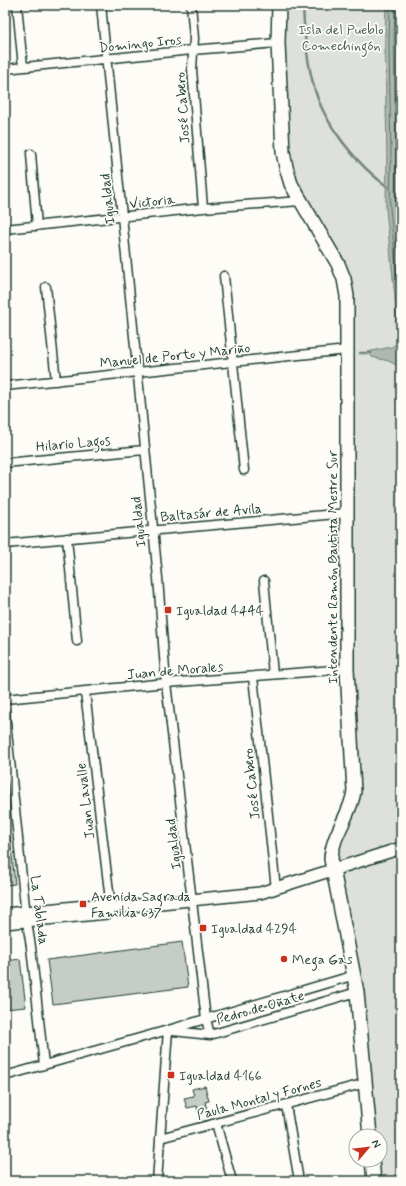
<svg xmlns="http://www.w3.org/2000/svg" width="406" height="1186" viewBox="0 0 406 1186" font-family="Mynerve,sans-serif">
<rect width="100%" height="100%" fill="#fdfcf7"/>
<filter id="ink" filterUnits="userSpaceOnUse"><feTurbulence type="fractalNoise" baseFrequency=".025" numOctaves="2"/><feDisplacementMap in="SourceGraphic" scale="8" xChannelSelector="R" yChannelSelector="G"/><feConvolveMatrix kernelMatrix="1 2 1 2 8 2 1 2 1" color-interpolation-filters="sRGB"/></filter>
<g filter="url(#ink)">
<!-- green -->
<path fill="#dde0db" stroke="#7e8e88" d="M279,5H386L385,41L387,155L386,208L395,296L397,344L392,347L368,352L372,357L389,361L398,366L401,392V1181H374L372,1160H380V1136H370L357,992L333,870L350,809L347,296L291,184Z"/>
<!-- water -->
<path fill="#aeb8b1" stroke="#75877f" d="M386,5H401V392L398,366L389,361L372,357L368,352L392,347L397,343L395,296L386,208L387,155L385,41Z"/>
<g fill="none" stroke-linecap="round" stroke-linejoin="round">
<!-- shore -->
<path stroke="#586e66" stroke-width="1" d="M390,5L389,41L391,155L390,208L399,296L401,339
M395,5L394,41L396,155L395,208L401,270
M401,13L400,41L401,93"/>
<!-- stream -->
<path stroke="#75877f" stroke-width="2.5" d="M303,5C304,31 307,62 314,87C324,124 357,165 388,187
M360,353H371"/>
</g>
<!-- building -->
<path fill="#c6cdc7" stroke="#1f3d34" d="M5,835H10L15,884L5,885Z
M182,942L188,987L53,1004L47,960Z
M20,959L26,1007L5,1009V961Z
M205,1086L209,1101L205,1102L207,1110L198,1112L197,1106L187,1108L184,1098L194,1096L192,1089Z"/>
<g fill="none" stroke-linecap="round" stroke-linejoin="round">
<!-- minor casing -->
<g stroke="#1f3d34" stroke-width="11">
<path id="minor" d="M17,5L23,67
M101,5L158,578L166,683L206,1019L210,1035
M191,5L194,38L192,69L203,208
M5,69L192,50L278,43
M31,154L37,226
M5,229L203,208L301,201
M224,276L244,470
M46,287L56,381
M5,386L347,350
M5,463L144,450
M67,538L77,641
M5,544L347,513
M264,581L273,674
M253,677L276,889
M85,692L111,908
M5,699L166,683L347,669
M5,712L26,916L31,947L44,1065
M173,1031L210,1035L357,992
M5,1076L168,1030L355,975
M286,1105L299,1181
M216,1123L232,1181
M160,1138L366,1083
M157,1181L168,1030"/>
</g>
<!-- secondary casing -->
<g stroke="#1f3d34" stroke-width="14">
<path id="secondary" d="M5,914L106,904L111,908
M5,923L107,913L111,908L260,893L401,848"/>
</g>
<!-- primary casing -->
<g stroke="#1f3d34" stroke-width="16">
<path id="primary" d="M279,5L278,43L283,152L286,167L291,184L338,264L344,279L347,296V669L354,791C351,815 332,834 331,859L357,992L370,1136
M372,1160L374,1181"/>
</g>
<!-- minor -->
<use href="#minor" stroke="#fdfcf7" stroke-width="8"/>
<!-- secondary -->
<use href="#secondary" stroke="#fdfcf7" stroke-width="11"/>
<!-- primary -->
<use href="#primary" stroke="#fdfcf7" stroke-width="13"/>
</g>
</g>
<!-- markers -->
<g fill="#c8321e" stroke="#fdfcf7" stroke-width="1.5">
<rect x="164" y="606" width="8" height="8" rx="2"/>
<rect x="79" y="900" width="8" height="8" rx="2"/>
<rect x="199" y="924" width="8" height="8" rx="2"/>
<circle cx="284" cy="959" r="4"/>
<rect x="167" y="1071" width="8" height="8" rx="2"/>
</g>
<g text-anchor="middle" stroke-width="3.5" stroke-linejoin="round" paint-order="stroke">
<!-- park labels -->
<g font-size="14" fill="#455e55" stroke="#fdfcf7">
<text x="341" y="34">Isla del Pueblo<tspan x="341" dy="16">Comechingón</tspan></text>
</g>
<!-- street labels -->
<g font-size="14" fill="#1f3d34" stroke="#fdfcf7">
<text transform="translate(140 43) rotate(-6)" y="5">Domingo Iros</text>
<text transform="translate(182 108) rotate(-94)" y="5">José Cabero</text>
<text transform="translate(107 199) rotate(-96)" y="5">Igualdad</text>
<text transform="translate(152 201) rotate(-6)" y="5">Victoria</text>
<text transform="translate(175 355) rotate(-6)" y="5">Manuel de Porto y Mariño</text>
<text transform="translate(73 443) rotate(-5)" y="5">Hilario Lagos</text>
<text transform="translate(211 512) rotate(-5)" y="5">Baltasár de Avila</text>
<text transform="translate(138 522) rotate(-96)" y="5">Igualdad</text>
<text transform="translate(332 567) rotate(-90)" y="5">Intendente Ramón Bautista Mestre Sur</text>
<text transform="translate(175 670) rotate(-5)" y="5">Juan de Morales</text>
<text transform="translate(251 784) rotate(-96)" y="5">José Cabero</text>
<text transform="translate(85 801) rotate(-97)" y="5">Juan Lavalle</text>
<text transform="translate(173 844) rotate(-97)" y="5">Igualdad</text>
<text transform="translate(40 910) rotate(83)" y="5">La Tablada</text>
<text transform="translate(260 1007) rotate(-16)" y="5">Pedro de Oñate</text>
<text transform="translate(259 1098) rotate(-15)" y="5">Paula Montal y Fornes</text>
</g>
<!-- poi labels -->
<g font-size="14" fill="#1f3d34" stroke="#fdfcf7" text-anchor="start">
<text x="176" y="615">Igualdad 4444</text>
<text x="91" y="901">Avenida Sagrada<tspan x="91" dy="16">Familia 637</tspan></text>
<text x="211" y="933">Igualdad 4294</text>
<text x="292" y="964">Mega Gas</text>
<text x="179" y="1080">Igualdad 4166</text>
</g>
</g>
<!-- margin -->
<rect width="406" height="1186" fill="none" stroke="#fdfcf7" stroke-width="20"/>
<rect x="10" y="10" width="386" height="1166" fill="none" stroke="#1f3d34" stroke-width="1.5" filter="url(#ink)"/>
<!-- north arrow -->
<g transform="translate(368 1148) rotate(62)"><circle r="19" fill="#fdfcf7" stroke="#a4b0a9"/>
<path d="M0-3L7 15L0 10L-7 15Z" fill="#c8321e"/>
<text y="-6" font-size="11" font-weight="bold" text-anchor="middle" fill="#1f3d34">N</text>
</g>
</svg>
